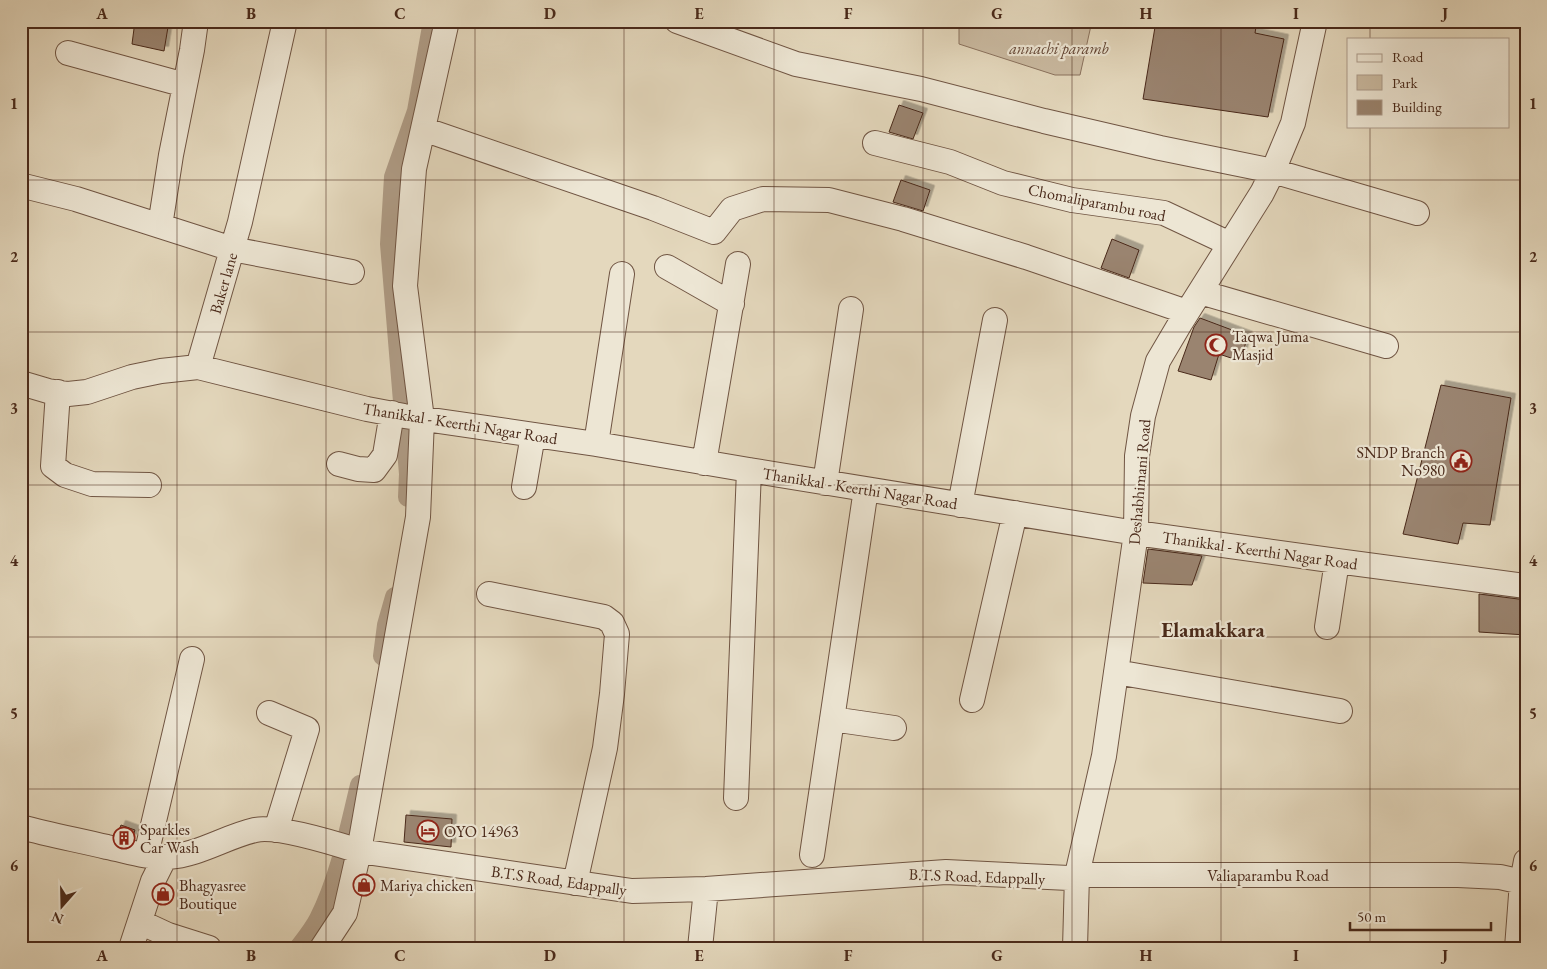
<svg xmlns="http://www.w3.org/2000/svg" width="1547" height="969" viewBox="0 0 1547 969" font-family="'EB Garamond',serif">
<defs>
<filter id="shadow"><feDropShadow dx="4.5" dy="-4.5" stdDeviation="0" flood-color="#0004"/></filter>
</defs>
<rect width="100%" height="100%" fill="#e4d8bd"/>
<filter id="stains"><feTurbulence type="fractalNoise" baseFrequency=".004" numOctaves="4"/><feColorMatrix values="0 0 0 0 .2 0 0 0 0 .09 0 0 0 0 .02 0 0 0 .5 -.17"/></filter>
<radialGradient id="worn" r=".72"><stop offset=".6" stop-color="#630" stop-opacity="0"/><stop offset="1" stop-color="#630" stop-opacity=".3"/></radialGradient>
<!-- green -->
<path fill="#cabaa1" stroke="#8a725e" d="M959,21H1092L1080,75H1055L959,44Z"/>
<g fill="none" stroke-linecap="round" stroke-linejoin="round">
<!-- canal -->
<path stroke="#af9c86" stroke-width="20" d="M408,497L409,474L390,244L394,177L417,111L433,21
M383,656L387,625L395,597
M299,948C306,939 314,929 319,919C340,877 349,830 360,785"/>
</g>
<!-- building -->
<path fill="#9a846f" stroke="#49291a" filter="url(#shadow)" d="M135,21H169L164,51L132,44Z
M1156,21H1257L1255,33L1284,39L1268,117L1143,99Z
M899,105L923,113L913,139L889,132Z
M901,180L930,190L923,211L893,202Z
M1112,239L1139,250L1129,278L1101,268Z
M1200,318L1248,336L1240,361L1219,354L1211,380L1178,371L1194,327Z
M1441,385L1511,398L1490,525L1463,523L1458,544L1403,534Z
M1148,549L1202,556L1192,585L1143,583Z
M1479,594L1526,600V635L1479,632Z
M406,815L452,819L451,847L404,842Z
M121,825L135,830L132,839L117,835Z"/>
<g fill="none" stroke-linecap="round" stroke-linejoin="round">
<!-- minor casing -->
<g stroke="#705543" stroke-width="26">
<path id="minor" d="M677,21L796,64L921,89L1044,121L1160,148L1273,171L1417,213
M68,53L185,85
M423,129L653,208L714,232L732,209L763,199L829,200L903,219L1026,257L1187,312
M875,143L950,162L1003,183L1072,200L1164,213L1230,244
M24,186L76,199L232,249L352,272
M160,226L171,155L192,50L196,21
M667,267L732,304
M1200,292L1386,346
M198,367L240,222L285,21
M21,383L48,391L68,394L87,392L132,377L161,371L198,367L367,409L404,416L596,444L749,470L1136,533L1337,561L1526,586
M58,392L53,466L65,475L92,484L149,485
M596,444L622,274
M704,463L738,264
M339,464L358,469L374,470L385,455L392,413
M825,483L851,309
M524,487L533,435
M960,505L995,320
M489,594L604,617L612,623L617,634L612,694L605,748L575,883
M1327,627L1337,561
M1116,672L1340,711
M972,700L1015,513
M269,713L307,729L276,830
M832,719L894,728
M736,798L749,470
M21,827C50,835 78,840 107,847C127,851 147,858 168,857C199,855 225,837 255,830C277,825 337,844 359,851L632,891L706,889L946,872L1069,878L1077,875H1458L1500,877L1522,882L1526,861
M146,855L192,659
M812,855L866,489
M140,922L168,935L209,948
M131,948L153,881L165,857
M322,948L345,913L359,851L418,517L422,419L405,286L414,169L447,21
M700,948L706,889
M1075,948L1077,875L1104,756L1136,533L1137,456L1143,416L1158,361L1181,322L1262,193L1273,171L1293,123L1315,21
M1517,948L1522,882"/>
</g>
<!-- minor -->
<use href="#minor" stroke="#ede6d4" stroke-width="24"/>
</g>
<!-- grid -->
<path fill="none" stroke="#49291a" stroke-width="1" stroke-opacity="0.55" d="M177,21V948M326,21V948M475,21V948M624,21V948M774,21V948M923,21V948M1072,21V948M1221,21V948M1370,21V39M1370,126V948M21,180H1526M21,332H1526M21,485H1526M21,637H1526M21,789H1526"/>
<!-- icons -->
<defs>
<g id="mosque-ring" transform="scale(1.125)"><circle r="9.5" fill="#ede6d4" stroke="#8f2418" stroke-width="1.5"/><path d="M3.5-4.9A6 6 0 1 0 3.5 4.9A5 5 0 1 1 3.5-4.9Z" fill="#8f2418"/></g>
<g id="civic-ring" transform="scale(1.125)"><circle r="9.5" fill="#ede6d4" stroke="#8f2418" stroke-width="1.5"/><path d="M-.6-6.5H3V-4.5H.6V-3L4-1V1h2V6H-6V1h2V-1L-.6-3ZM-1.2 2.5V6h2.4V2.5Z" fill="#8f2418"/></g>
<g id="hotel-ring" transform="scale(1.125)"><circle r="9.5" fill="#ede6d4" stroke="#8f2418" stroke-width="1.5"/><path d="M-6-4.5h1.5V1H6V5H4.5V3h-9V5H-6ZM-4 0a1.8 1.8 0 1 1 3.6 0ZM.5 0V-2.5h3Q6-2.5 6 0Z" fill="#8f2418"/></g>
<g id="building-ring" transform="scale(1.125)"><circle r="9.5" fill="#ede6d4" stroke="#8f2418" stroke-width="1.5"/><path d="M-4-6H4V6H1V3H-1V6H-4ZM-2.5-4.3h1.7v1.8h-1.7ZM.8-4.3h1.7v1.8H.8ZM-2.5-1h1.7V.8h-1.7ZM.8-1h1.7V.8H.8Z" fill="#8f2418"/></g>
<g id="shop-ring" transform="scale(1.125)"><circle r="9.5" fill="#ede6d4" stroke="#8f2418" stroke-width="1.5"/><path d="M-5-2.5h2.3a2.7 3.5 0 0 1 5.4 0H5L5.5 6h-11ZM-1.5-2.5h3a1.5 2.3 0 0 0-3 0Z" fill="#8f2418"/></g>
</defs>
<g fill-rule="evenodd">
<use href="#mosque-ring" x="1216" y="345"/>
<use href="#civic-ring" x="1461" y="461"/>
<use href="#hotel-ring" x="428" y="831"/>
<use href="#building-ring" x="124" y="838"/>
<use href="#shop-ring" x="364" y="885"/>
<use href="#shop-ring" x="163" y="894"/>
</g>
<g text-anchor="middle" stroke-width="4.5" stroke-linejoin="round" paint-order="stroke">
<!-- park labels -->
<g font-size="16" font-style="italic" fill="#634635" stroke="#ede6d4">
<text x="1059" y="54">annachi paramb</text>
</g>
<!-- street labels -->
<g font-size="16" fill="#49291a" stroke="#ede6d4">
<text transform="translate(1097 202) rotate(11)" y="6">Chomaliparambu road</text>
<text transform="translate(223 283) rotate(-74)" y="6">Baker lane</text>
<text transform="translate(460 423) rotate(9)" y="6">Thanikkal - Keerthi Nagar Road</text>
<text transform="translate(1139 482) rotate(-85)" y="6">Deshabhimani Road</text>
<text transform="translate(860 488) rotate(9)" y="6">Thanikkal - Keerthi Nagar Road</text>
<text transform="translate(1260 550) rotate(8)" y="6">Thanikkal - Keerthi Nagar Road</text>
<text x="1268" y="881">Valiaparambu Road</text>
<text transform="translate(977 876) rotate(2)" y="6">B.T.S Road, Edappally</text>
<text transform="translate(559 880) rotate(8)" y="6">B.T.S Road, Edappally</text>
</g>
<!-- poi labels -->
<g font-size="16" fill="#49291a" stroke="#ede6d4" text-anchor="start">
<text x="1232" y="342">Taqwa Juma<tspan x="1232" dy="18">Masjid</tspan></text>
<text x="1445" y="458" text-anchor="end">SNDP Branch<tspan x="1445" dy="18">No980</tspan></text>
<text x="140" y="835">Sparkles<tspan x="140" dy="18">Car Wash</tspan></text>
<text x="444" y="837">OYO 14963</text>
<text x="179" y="891">Bhagyasree<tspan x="179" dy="18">Boutique</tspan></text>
<text x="380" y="891">Mariya chicken</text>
</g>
<!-- district labels -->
<g font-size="21" font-weight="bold" fill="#49291a" stroke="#ede6d4">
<text x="1213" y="637">Elamakkara</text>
</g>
</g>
<!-- margin -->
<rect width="1547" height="969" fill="none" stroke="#e4d8bd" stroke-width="55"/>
<!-- legend -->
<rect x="1347" y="38" width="162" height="90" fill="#ede6d4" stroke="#ab9a8a"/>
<rect x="1357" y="54" width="25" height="8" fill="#ede6d4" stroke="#ab9a8a"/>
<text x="1392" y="62" font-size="15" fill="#49291a">Road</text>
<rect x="1357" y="75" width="25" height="15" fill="#cabaa1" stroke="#ab9a8a"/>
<text x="1392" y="88" font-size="15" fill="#49291a">Park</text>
<rect x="1357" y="100" width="25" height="15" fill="#9a846f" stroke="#ab9a8a"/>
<text x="1392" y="112" font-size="15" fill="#49291a">Building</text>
<!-- north arrow -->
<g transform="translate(62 906) rotate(200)" stroke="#ede6d4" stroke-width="4" paint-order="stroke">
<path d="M0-4L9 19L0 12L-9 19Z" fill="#49291a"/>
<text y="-8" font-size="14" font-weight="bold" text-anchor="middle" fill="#49291a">N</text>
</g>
<!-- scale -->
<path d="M1350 922v8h141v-8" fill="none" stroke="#49291a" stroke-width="2.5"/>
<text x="1357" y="922" font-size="15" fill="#49291a" stroke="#ede6d4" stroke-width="4" paint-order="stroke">50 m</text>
<rect x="28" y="28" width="1492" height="914" fill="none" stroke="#49291a" stroke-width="2"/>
<g font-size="16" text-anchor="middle" font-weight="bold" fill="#49291a">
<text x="102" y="19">A</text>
<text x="251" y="19">B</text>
<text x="400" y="19">C</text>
<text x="550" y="19">D</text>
<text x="699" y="19">E</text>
<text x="848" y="19">F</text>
<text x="997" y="19">G</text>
<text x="1146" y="19">H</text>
<text x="1296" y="19">I</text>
<text x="1445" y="19">J</text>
<text x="14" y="109">1</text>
<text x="1533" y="109">1</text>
<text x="14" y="262">2</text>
<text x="1533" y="262">2</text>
<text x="14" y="414">3</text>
<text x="1533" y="414">3</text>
<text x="14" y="566">4</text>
<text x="1533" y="566">4</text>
<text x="14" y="719">5</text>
<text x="1533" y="719">5</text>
<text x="14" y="871">6</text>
<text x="1533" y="871">6</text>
<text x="102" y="961">A</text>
<text x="251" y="961">B</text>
<text x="400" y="961">C</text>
<text x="550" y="961">D</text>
<text x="699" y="961">E</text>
<text x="848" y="961">F</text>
<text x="997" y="961">G</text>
<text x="1146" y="961">H</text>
<text x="1296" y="961">I</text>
<text x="1445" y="961">J</text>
</g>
<rect width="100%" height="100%" filter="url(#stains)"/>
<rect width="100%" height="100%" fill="url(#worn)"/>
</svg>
